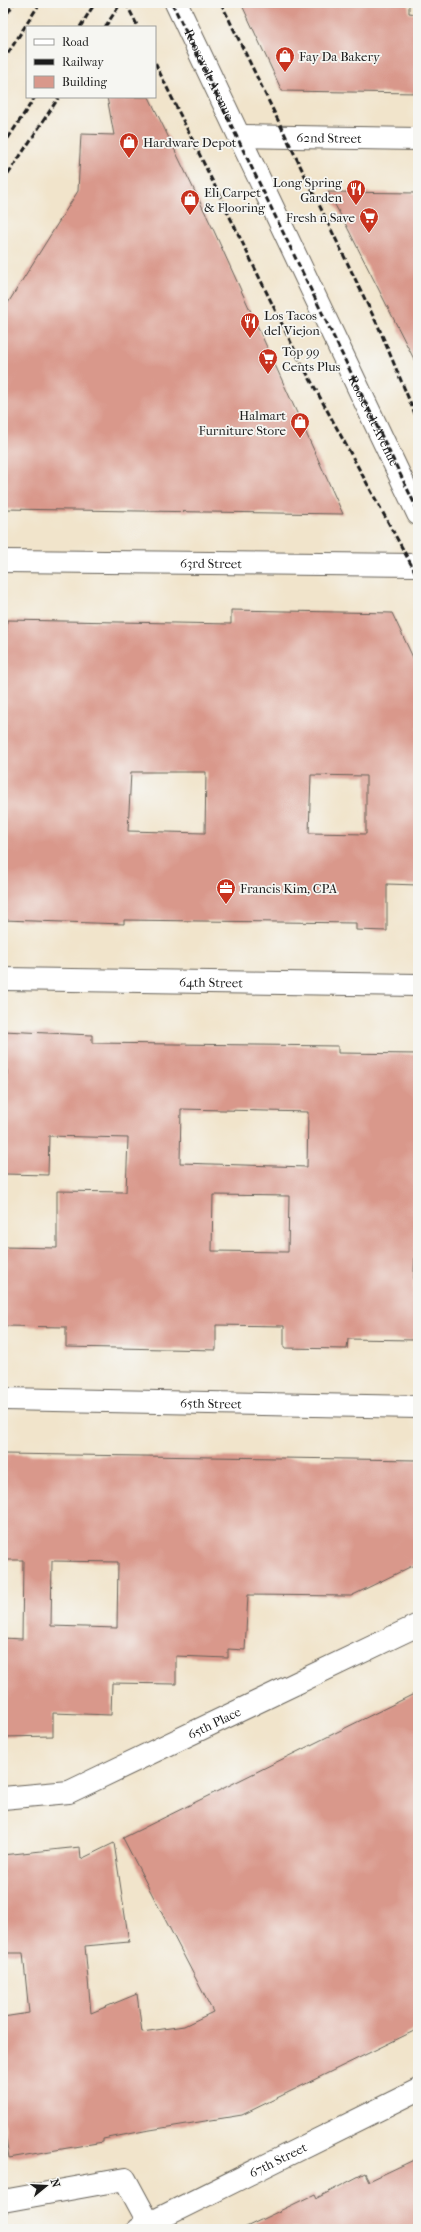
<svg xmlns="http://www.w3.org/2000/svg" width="421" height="2232" viewBox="0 0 421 2232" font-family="'IM FELL French Canon',serif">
<rect width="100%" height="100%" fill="#f6f6f2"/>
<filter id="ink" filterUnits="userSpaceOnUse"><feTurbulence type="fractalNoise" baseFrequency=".025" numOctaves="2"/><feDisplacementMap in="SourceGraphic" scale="8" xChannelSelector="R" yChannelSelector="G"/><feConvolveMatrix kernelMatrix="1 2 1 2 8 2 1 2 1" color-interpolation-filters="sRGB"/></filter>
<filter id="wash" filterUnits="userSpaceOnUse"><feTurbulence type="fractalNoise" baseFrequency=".012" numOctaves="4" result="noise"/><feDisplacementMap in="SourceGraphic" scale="16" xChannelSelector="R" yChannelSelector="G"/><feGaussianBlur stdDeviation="0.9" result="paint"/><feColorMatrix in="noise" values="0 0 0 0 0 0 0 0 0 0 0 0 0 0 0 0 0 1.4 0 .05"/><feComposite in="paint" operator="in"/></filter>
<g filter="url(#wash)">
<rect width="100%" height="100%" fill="#f1e4cb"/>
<g id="blocks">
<!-- building -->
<path fill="#d9988b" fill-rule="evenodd" d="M241,3H409V13L418,14V93L282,91Z
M107,97H149L214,231L343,514L3,509V311L78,191L81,134L114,135Z
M328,192L418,193V367L345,223Z
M231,610L392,613L418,668V885L387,884V931L356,930V923L124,920V924L3,920V740L7,620L231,624ZM131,772H206L205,833L128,831ZM311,775L366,776V834L309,833Z
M3,1031L92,1035V1043L338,1046V1053L418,1054V1180L413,1298L418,1299V1336H413V1340L348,1339L347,1349L284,1348V1326L216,1325V1350L66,1347V1327L3,1326V1247L57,1248V1191L126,1192L128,1138L49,1136L48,1175L5,1174L7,1070H3ZM181,1109L308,1112L307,1167L180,1163ZM213,1195L289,1196L288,1252L212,1251Z
M3,1454L418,1460V1563L351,1596L248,1595L245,1650L228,1649V1658L176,1656V1684L112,1683L111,1715L53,1713V1736L3,1737V1638L22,1639L23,1560H3ZM52,1561L118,1562L117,1628L51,1626Z
M418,1692V2029L242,2115L144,2131L103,2139V2142L9,2158L3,2121V2017L29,2013L23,1953H3V1855L80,1847L81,1859L114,1843L129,1942L85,1946L91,2013L137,1994L142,2032L184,2026L213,2012L123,1838Z
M418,2158V2229H242L315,2194L317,2198L365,2173L369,2181Z"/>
</g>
</g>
<g filter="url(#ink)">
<use href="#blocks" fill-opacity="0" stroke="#676259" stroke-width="1"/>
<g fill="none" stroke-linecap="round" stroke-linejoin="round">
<!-- street casing -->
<g stroke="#676259" stroke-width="24">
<g id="street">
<path id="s1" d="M240,136L418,139"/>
<path id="s2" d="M3,561L418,565"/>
<path id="s3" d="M3,979L418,985"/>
<path id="s4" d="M3,1399L418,1407"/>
<path id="s5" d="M3,1798L69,1792L418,1625"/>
<path d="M3,2201L125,2179L152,2229"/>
<path id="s6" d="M138,2229L418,2090"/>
</g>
</g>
<!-- secondary casing -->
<g stroke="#676259" stroke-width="24">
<g id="secondary">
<path id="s7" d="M176,3L418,514"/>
</g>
</g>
<!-- street -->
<use href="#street" stroke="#fff" stroke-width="22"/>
<!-- secondary -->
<use href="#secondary" stroke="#fff" stroke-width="22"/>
<!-- rail -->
<g stroke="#1c1c1c" stroke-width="3" stroke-dasharray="6 3" stroke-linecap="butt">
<path d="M126,3L138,27"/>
<path id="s8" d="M172,3L418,511"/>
<path d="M221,3L379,328L418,421"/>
<path d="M3,20L14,3"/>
<path d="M80,27L95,3"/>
<path d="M105,27L121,3"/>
<path d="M3,61L40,3"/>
<path d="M155,63L298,357L418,577"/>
<path d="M3,146L35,97"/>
<path d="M3,182L59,97"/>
</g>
</g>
</g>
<!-- icons -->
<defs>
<g id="shop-pin" transform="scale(1)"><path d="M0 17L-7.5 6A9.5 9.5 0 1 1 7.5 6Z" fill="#c8321e" stroke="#f6f6f2"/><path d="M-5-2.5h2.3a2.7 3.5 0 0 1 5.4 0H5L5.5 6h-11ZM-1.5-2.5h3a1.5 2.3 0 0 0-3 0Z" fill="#fff"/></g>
<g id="restaurant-pin" transform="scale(1)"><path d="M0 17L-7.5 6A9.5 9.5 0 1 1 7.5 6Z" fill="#c8321e" stroke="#f6f6f2"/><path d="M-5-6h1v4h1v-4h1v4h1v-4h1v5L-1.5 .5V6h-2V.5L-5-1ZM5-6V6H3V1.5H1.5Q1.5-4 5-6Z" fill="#fff"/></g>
<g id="supermarket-pin" transform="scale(1)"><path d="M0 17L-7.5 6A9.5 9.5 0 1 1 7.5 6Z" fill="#c8321e" stroke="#f6f6f2"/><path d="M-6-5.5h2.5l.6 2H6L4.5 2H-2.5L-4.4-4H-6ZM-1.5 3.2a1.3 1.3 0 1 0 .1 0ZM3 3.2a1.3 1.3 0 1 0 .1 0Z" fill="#fff"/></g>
<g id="office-pin" transform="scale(1)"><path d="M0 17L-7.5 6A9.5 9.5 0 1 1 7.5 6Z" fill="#c8321e" stroke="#f6f6f2"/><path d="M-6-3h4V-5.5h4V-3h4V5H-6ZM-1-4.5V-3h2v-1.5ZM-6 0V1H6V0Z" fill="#fff"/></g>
</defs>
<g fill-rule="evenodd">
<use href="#shop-pin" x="285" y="56"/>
<use href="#shop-pin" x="129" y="142"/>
<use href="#restaurant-pin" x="356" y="189"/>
<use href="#shop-pin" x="190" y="199"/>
<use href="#supermarket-pin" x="369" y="217"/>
<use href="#restaurant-pin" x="250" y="322"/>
<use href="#supermarket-pin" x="268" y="358"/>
<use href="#shop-pin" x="300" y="422"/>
<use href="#office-pin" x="226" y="888"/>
</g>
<g text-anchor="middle" stroke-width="3.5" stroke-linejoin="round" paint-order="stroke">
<!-- poi labels -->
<g font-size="13" fill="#1c1c1c" stroke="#f6f6f2" text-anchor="start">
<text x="299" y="61">Fay Da Bakery</text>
<text x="143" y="147">Hardware Depot</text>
<text x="342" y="187" text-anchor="end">Long Spring<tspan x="342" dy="15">Garden</tspan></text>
<text x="204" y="197">Eli Carpet<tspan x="204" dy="15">&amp; Flooring</tspan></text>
<text x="355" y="222" text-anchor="end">Fresh n Save</text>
<text x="264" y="320">Los Tacos<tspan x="264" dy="15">del Viejon</tspan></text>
<text x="282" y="356">Top 99<tspan x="282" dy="15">Cents Plus</tspan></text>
<text x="286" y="420" text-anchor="end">Halmart<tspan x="286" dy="15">Furniture Store</tspan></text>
<text x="240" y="893">Francis Kim, CPA</text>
</g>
<!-- street labels -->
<g font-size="13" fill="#1c1c1c" stroke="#f6f6f2">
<text dy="5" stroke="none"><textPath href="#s7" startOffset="79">Roosevelt Avenue</textPath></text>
<text dy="5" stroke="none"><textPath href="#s1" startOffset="89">62nd Street</textPath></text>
<text dy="5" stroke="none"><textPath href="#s8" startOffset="464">Roosevelt Avenue</textPath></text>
<text dy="5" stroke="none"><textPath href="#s2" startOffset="208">63rd Street</textPath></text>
<text dy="5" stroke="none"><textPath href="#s3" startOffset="208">64th Street</textPath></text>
<text dy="5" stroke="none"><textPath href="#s4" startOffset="208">65th Street</textPath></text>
<text dy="5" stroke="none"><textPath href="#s5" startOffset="227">65th Place</textPath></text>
<text dy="5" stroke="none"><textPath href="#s6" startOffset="156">67th Street</textPath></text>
</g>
</g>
<!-- margin -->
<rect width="421" height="2232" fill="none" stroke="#f6f6f2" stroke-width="16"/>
<!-- legend -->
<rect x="26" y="26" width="130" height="72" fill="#f6f6f2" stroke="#9f9f9c"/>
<rect x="34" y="39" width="20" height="6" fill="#ffffff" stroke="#9f9f9c"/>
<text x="62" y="46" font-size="12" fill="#1c1c1c">Road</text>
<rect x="34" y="59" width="20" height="6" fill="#1c1c1c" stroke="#9f9f9c"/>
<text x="62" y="66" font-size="12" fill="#1c1c1c">Railway</text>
<rect x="34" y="76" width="20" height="12" fill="#d9988b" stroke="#9f9f9c"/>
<text x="62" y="86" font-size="12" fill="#1c1c1c">Building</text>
<!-- north arrow -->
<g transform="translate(46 2186) rotate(72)" stroke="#f6f6f2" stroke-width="3" paint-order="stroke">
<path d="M0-3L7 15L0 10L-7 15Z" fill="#1c1c1c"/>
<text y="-6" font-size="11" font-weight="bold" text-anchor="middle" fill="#1c1c1c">N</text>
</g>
</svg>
